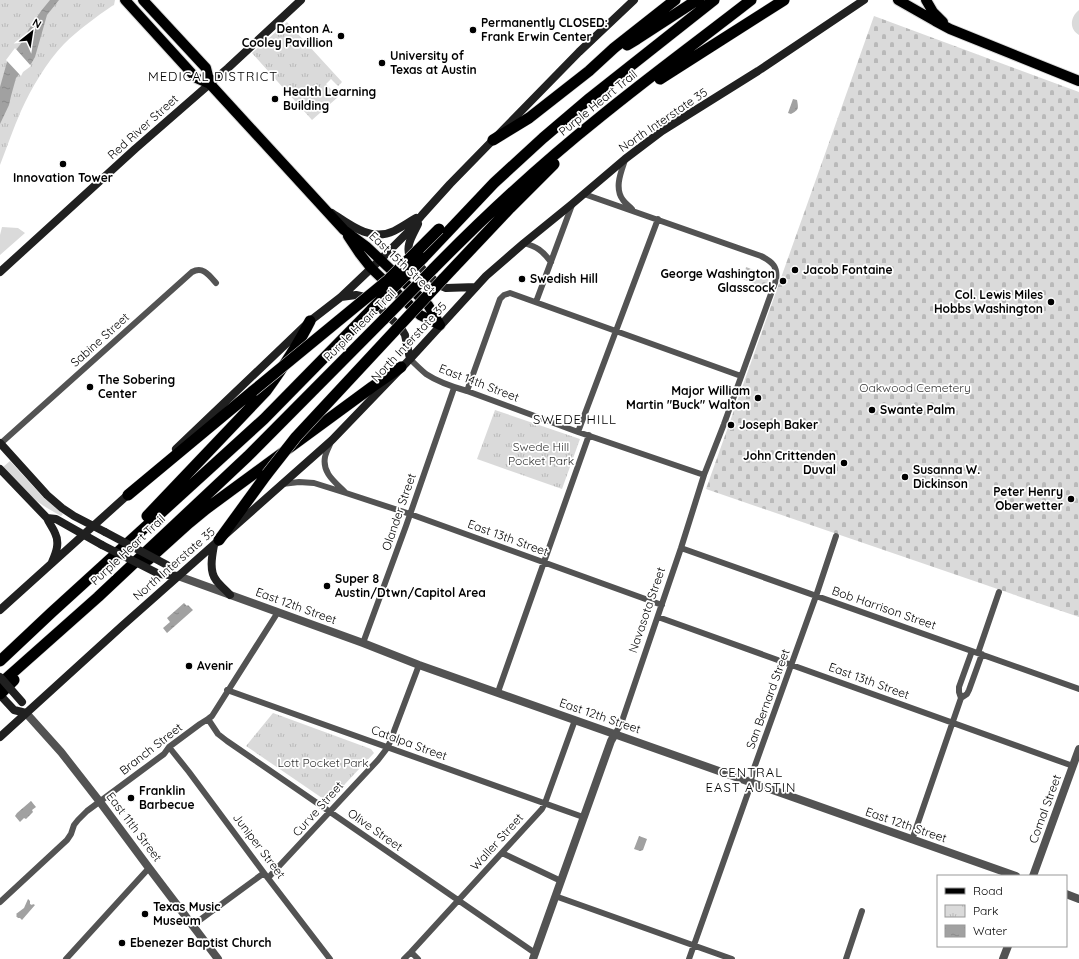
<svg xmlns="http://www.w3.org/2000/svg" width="1079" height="959" viewBox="0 0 1079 959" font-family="Quicksand,sans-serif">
<defs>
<pattern id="cemetery-stones" width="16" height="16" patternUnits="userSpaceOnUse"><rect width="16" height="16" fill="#dadada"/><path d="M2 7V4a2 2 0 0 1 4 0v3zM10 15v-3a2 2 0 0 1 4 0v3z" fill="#b9b9b9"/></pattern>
<pattern id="park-tufts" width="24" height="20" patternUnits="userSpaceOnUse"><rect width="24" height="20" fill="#dadada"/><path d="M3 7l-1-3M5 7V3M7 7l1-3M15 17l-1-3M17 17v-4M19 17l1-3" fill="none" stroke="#b9b9b9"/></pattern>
<pattern id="water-ripples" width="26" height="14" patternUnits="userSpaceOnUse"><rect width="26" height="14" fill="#a1a1a1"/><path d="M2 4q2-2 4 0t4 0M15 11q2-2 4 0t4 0" fill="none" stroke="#898989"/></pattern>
</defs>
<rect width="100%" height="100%" fill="#fff"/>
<!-- green -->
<path fill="#dadada" d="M1079,10V35C1069,29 1070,17 1079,10Z
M2,227L18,228L25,233L0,255V235Z
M10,461L43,497L63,514L61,516C48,509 35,501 25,491C17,483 10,475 3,467Z"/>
<!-- cemetery -->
<path fill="url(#cemetery-stones)" d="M874,16L1079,92V617L706,489Z
M746,267L770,276L766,288L742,279Z"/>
<!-- park -->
<path fill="url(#park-tufts)" d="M0,0H115L114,5L112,6C96,17 78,30 64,44C46,63 32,87 21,111C13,129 7,147 0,165Z
M287,22L342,82L338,86L331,79L326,84L338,97L312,120L252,53Z
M495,410L580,439L562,489L477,459Z
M273,713L371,749L374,753L331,799L325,800L246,746Z"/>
<!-- water -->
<path fill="url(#water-ripples)" d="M50,0H59L47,15L35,57L31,64L22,71L16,78L11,96L9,105L0,124V87L7,62L22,42L29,29L41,11Z
M793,99L797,100C799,110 798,110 791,114L788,113Z
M184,603L187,606L188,605L193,610L167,633L163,628L170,622L167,618Z
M31,801L36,807L32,810L33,812L26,819L24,818L20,822L15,816L17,813Z
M639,836L647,839L643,850L640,851L634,849Z
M28,899L30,901V904L32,905L33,904L35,905L22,920L20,918H18L16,916L17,915L16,914L24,908Z"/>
<!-- pier -->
<path fill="#fff" d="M15,48L31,66L23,72L21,76L6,60Z"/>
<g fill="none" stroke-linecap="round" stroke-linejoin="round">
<!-- primary casing -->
<g stroke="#dbdbdb" stroke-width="12">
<path id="primary" d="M125,0L196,78L210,84L344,230L367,247L428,305L440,325
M143,0L206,68L210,84
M898,0L935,21L950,29L1079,81
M926,0L933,12L943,22
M348,236L360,254L371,268L420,315L440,325"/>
</g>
<!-- motorway casing -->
<g stroke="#dbdbdb" stroke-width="12">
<path id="motorway" d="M627,45L637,39L694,2L699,0
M660,79L784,0
M493,140L529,118L589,71L614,48L675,0
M423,258L494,183L543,138L590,98L714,0
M433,269C486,215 541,164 600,117C649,77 701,39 751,0
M443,279L510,208L554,164
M128,495L253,391
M147,516L266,391C282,369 298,345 310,321
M219,540L267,474
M148,560L189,523L206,509L372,387L401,367
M0,661L51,613L264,419L372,309
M0,684L98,597L248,456L384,319
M0,694L14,680"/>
</g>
<!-- minor -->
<path stroke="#535353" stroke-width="6" d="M625,160C621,172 614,188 623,200C625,203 629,206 632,209
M584,194L761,256C773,262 778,267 776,280L724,424L704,475L681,548L621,724L615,734
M524,243C537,247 542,250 551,262
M536,302L572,205
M410,359C415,364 420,369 426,374C438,382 453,387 467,391L578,432L704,475
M467,391L500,299L504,295L510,293L741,376
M578,432L658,219
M331,442C329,447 326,452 325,457C322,473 335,482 345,492
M0,444L192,272C203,266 209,275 216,283
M282,484L299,482L314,483L346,493L410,514L662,605
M681,548L1079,689
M658,617L1073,766
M363,643L406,526L454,388
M978,653L999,592
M227,690L583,817
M498,692L589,435
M961,698L959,692V687L972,651
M208,719L218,734L227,741L535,953
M169,747L189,772L264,873L330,959
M912,840L961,698L967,694L969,690L982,654
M502,853L561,881
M268,878L378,760L388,747L419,665
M555,896L732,959
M0,902L67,840L71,834L74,825L78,820L87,811L141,771L164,754L169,747L200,724L208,719L212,716L278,612
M193,925L264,873
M411,952L418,959
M66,959L149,868
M404,959L411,952L542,809L545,803L575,720
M689,959L749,790L753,771L816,596L836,536
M846,959L862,911"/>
<!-- tertiary -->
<path stroke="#535353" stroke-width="8" d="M178,576L363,643L419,665L1016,876
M26,713L61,752L100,802L149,868L218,959
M1033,876L1079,749
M1066,894L1079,899
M533,959L611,741L615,734
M1003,959L1008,946"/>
<!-- secondary -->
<path stroke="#202020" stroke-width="8" d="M332,213C350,225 371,242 394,231C402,227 409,222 416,218
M418,224C413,235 404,247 411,258L439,285L446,288L476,287
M0,272L135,149L228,68L301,0
M341,297L356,295L369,298L401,328L405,335L410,359
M0,443L47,495L62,508L74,516L105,532
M176,449L310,321L341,297L381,259L409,231L422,215L450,184L579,52L634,0
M0,469L47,518L56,519L102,545
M47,518C49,523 53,528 55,533C60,543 56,553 52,562
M214,545C212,556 209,571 216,580C220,586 226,590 230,595
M159,574L178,576
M0,610L132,491
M0,695L14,710L26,713
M0,737L122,626L332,440L410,359L486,276L524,243L572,204L625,159L662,131L758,71L864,0"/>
<!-- primary -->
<use href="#primary" stroke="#000" stroke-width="10"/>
<!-- motorway -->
<use href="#motorway" stroke="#000" stroke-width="11"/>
<!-- motorway-bridge casing -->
<g stroke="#dbdbdb" stroke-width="12" stroke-linecap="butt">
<path id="motorway-bridge" d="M372,309L423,258
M384,319L433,269
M253,391L388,280L439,229
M267,474L296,437L443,279"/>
</g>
<!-- secondary-bridge -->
<path stroke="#202020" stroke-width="8" d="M105,532L167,565
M102,545L159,574
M0,677L22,702"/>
<!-- motorway-bridge -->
<use href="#motorway-bridge" stroke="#000" stroke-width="11"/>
</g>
<!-- markers -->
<g fill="#000" stroke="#fff" stroke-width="1.5">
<circle cx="473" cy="30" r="4"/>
<circle cx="341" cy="36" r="4"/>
<circle cx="382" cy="63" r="4"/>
<circle cx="275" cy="99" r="4"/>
<circle cx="63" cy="164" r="4"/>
<circle cx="795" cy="270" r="4"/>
<circle cx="522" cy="279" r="4"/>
<circle cx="783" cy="281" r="4"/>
<circle cx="1051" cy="302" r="4"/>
<circle cx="90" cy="387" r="4"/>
<circle cx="758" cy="398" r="4"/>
<circle cx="872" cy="410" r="4"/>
<circle cx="731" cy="425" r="4"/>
<circle cx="844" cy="463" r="4"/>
<circle cx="905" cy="477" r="4"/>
<circle cx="1071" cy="499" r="4"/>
<circle cx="327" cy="586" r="4"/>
<circle cx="189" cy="666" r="4"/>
<circle cx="131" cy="798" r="4"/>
<circle cx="145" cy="914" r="4"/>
<circle cx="122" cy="943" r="4"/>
</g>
<g text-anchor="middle" stroke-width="3.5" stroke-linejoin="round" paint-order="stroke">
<!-- poi labels -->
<g font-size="12" font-weight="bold" fill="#000" stroke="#fff" text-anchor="start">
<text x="481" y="27">Permanently CLOSED:<tspan x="481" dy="14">Frank Erwin Center</tspan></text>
<text x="333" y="33" text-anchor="end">Denton A.<tspan x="333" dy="14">Cooley Pavillion</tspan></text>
<text x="390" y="60">University of<tspan x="390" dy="14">Texas at Austin</tspan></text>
<text x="283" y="96">Health Learning<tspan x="283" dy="14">Building</tspan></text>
<text x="63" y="182" text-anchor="middle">Innovation Tower</text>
<text x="803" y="274">Jacob Fontaine</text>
<text x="775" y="278" text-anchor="end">George Washington<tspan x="775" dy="14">Glasscock</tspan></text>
<text x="530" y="283">Swedish Hill</text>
<text x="1043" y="299" text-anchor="end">Col. Lewis Miles<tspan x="1043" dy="14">Hobbs Washington</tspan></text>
<text x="98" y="384">The Sobering<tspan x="98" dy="14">Center</tspan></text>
<text x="750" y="395" text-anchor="end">Major William<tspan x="750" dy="14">Martin "Buck" Walton</tspan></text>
<text x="880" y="414">Swante Palm</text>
<text x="739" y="429">Joseph Baker</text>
<text x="836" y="460" text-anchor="end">John Crittenden<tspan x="836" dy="14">Duval</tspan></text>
<text x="913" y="474">Susanna W.<tspan x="913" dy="14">Dickinson</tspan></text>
<text x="1063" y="496" text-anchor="end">Peter Henry<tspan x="1063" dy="14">Oberwetter</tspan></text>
<text x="335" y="583">Super 8<tspan x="335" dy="14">Austin/Dtwn/Capitol Area</tspan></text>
<text x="197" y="670">Avenir</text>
<text x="139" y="795">Franklin<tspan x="139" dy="14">Barbecue</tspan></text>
<text x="153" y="911">Texas Music<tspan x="153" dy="14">Museum</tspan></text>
<text x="130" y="947">Ebenezer Baptist Church</text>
</g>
<!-- street labels -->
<g font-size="12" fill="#000" stroke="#fff">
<text transform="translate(598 103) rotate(-39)" y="4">Purple Heart Trail</text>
<text transform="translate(663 120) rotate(-34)" y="4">North Interstate 35</text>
<text transform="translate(143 127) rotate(-42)" y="4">Red River Street</text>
<text transform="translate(402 263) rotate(43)" y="4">East 15th Street</text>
<text transform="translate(360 325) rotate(-45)" y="4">Purple Heart Trail</text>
<text transform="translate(100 340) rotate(-42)" y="4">Sabine Street</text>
<text transform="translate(409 342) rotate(-47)" y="4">North Interstate 35</text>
<text transform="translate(479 383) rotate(21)" y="4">East 14th Street</text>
<text transform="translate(399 512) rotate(-71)" y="4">Olander Street</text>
<text transform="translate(508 538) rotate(20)" y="4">East 13th Street</text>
<text transform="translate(128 550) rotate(-43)" y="4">Purple Heart Trail</text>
<text transform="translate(174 564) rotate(-41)" y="4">North Interstate 35</text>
<text transform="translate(296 606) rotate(20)" y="4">East 12th Street</text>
<text transform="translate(884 608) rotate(19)" y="4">Bob Harrison Street</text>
<text transform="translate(647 610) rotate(-71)" y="4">Navasota Street</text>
<text transform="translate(869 681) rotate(20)" y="4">East 13th Street</text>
<text transform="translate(768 699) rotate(-70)" y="4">San Bernard Street</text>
<text transform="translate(600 716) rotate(19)" y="4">East 12th Street</text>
<text transform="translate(409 743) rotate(20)" y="4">Catalpa Street</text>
<text transform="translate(151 749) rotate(-38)" y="4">Branch Street</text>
<text transform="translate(318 809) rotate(-48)" y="4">Curve Street</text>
<text transform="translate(1045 809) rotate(-70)" y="4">Comal Street</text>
<text transform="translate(906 825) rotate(19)" y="4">East 12th Street</text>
<text transform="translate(134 827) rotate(53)" y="4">East 11th Street</text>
<text transform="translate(375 830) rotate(35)" y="4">Olive Street</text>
<text transform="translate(497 842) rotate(-48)" y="4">Waller Street</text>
<text transform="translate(259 846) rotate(53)" y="4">Juniper Street</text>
</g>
<!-- park labels -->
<g font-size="12" fill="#313131" stroke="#fff">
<text x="915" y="392">Oakwood Cemetery</text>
<text x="541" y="451">Swede Hill<tspan x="541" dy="14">Pocket Park</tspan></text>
<text x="323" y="767">Lott Pocket Park</text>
</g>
<!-- neighbourhood labels -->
<g font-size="13" letter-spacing="1" fill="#000" stroke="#fff">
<text x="213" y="81">MEDICAL DISTRICT</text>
<text x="575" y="424">SWEDE HILL</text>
<text x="751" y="777">CENTRAL<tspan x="751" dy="15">EAST AUSTIN</tspan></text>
</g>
</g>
<!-- legend -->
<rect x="937" y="875" width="130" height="72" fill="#ffffff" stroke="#999999"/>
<rect x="945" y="888" width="20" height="6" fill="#000000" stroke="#999999"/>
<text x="973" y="895" font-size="12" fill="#000000">Road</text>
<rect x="945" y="905" width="20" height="12" fill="url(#park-tufts)" stroke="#999999"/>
<text x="973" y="915" font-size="12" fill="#000000">Park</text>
<rect x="945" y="925" width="20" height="12" fill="url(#water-ripples)" stroke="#999999"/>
<text x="973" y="935" font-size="12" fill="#000000">Water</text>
<!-- north arrow -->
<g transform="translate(32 32) rotate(30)" stroke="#ffffff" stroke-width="3" paint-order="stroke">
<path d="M0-3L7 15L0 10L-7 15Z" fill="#000000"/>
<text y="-6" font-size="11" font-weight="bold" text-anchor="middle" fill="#000000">N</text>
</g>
</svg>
